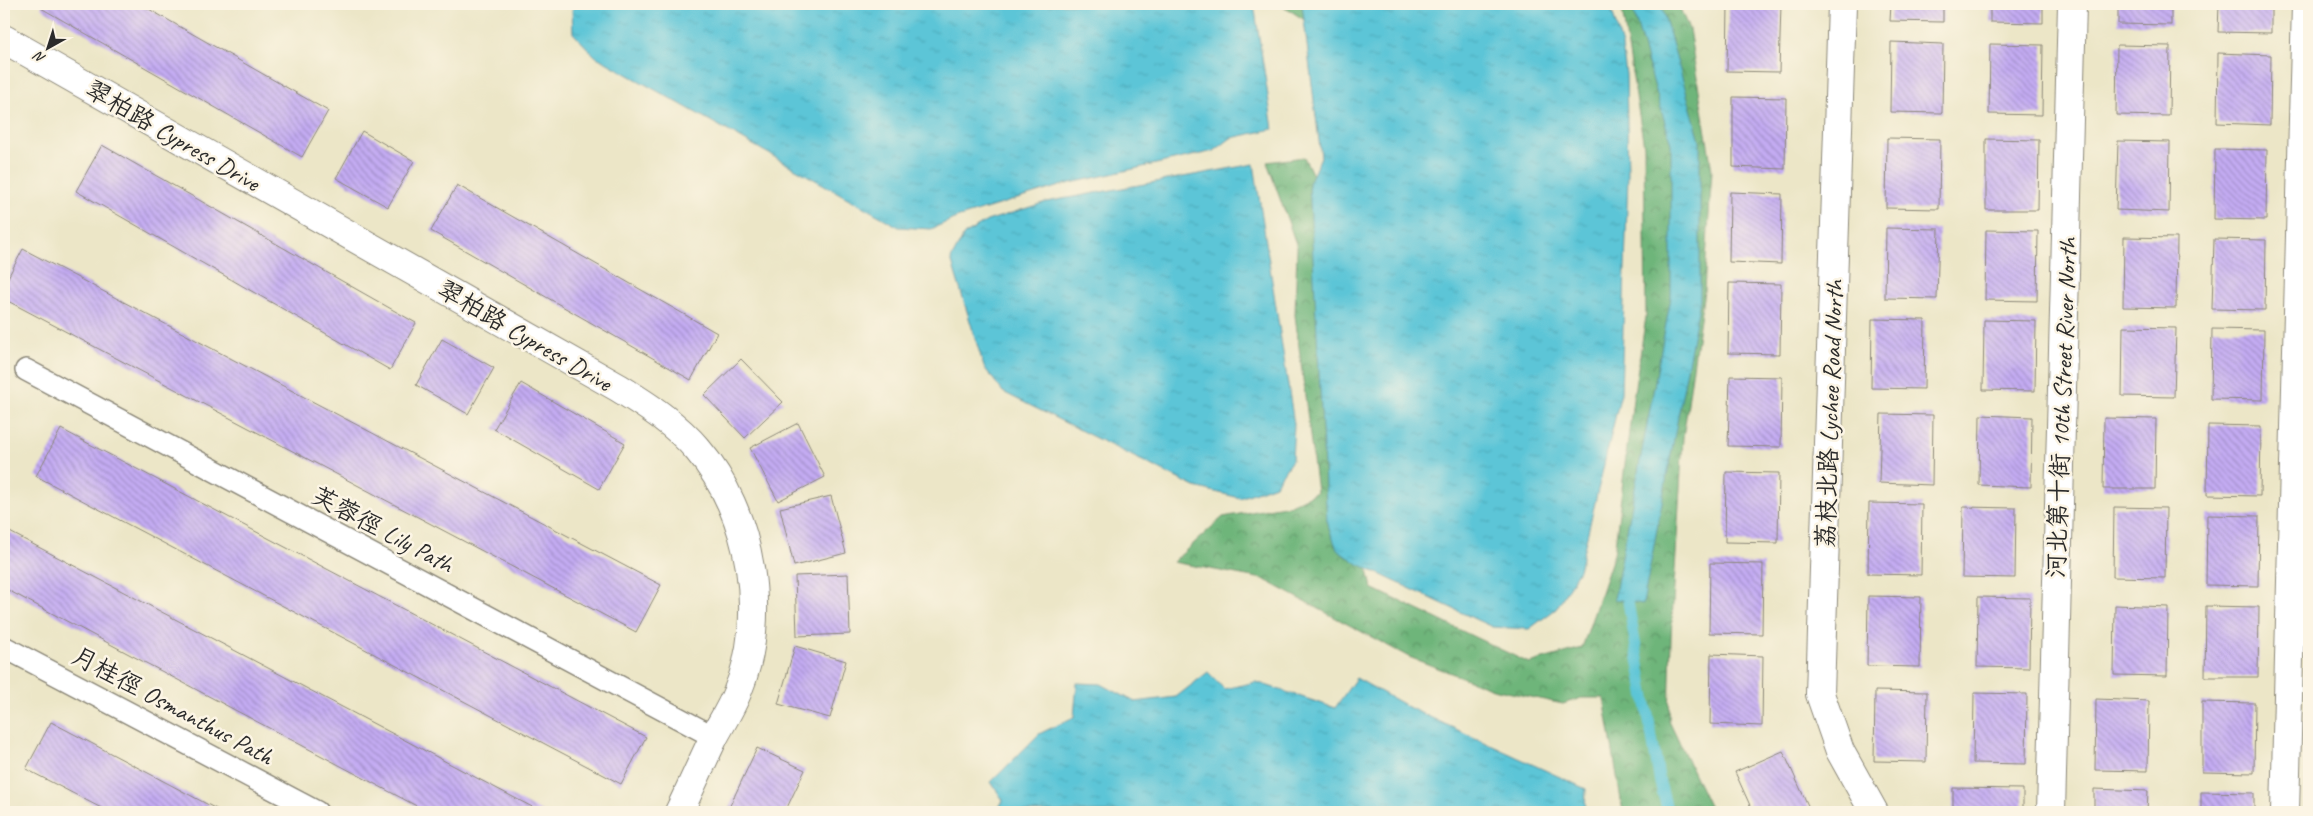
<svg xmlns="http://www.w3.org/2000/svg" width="2313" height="816" viewBox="0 0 2313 816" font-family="Caveat,'LXGW WenKai TC',sans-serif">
<defs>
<pattern id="forest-crowns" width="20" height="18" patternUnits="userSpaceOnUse" patternTransform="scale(1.25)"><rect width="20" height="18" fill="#6eb57a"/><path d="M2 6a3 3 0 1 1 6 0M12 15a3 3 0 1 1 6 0" fill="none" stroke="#5b9364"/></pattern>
<pattern id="water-ripples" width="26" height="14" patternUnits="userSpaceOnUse" patternTransform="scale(1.25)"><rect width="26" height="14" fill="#5bc5d7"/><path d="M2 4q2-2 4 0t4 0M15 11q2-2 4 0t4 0" fill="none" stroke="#4fa9b9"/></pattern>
<pattern id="building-back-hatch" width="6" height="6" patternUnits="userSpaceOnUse" patternTransform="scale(1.25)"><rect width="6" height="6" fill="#c4acf3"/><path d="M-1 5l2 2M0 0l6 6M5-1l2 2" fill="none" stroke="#9f8cc5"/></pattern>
</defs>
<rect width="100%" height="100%" fill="#fcf5e5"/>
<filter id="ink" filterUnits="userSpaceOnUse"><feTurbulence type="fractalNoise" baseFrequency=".02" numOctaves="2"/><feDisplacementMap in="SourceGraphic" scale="10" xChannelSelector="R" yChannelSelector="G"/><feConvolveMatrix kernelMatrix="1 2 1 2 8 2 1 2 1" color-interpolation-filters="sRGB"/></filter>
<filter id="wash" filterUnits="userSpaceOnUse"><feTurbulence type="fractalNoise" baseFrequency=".0096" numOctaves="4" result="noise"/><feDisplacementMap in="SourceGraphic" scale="20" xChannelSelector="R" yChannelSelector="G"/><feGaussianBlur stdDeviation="1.12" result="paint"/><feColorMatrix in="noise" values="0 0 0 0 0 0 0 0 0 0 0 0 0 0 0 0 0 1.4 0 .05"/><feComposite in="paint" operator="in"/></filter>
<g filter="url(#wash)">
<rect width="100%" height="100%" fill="#ece6c7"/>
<!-- forest -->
<path fill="url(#forest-crowns)" stroke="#4c7052" d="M1280,4H1329L1334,39Z
M1621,4H1678L1689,29L1712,170L1704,290L1683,438L1671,637L1669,721L1712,812H1623L1604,698H1581L1563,704L1493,689L1409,657L1263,579L1173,562L1223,517L1290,505L1317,492L1295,315L1297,247L1267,162L1304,157L1332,214L1359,531L1372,588L1529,663L1582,648L1614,554L1633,399L1646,317L1644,146Z"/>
<!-- water -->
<path fill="url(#water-ripples)" stroke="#437881" d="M580,4H1254L1273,129L1231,138L1214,151L1066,184L956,218L931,229L899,227L595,56L573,33L572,9Z
M1302,4H1610L1622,46L1626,74L1628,174L1621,393L1579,570L1556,609L1529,629L1492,627L1358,564L1337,549L1327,524L1309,183L1321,157Z
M1631,4H1661L1700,140V300L1643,604L1614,599L1671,297V144Z
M1254,164L1294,424L1292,460L1275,485L1240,498L1195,487L1003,392L984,367L951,259L964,235L987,221L1046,202Z
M1208,672L1224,689L1256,682L1335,708L1356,678L1410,708L1586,789L1585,812H997L1003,800L991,782L1039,734L1074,717L1077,683L1101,684L1135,702L1176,697Z"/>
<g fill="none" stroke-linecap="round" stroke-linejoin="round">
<!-- stream -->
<path stroke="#5bc5d7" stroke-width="11" d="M1631,587L1628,602L1660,783L1668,812"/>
</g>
<g id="blocks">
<!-- building -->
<path fill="url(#building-back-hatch)" d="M43,4H140L328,111L302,157L41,8Z
M1728,4H1781L1779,72L1727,71Z
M1891,4H1943V22L1890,21Z
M1990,4H2043V23L1990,22Z
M2118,4H2171V25L2118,24Z
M2219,4H2271V33L2218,32Z
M1891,42L1943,44L1942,113L1890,112Z
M1990,44L2043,45L2042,115L1989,114Z
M2117,45L2170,46L2169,116L2116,115Z
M2218,53L2271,55L2270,125L2217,123Z
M1733,97L1786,98L1785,169L1733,167Z
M362,131L414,161L388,207L336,178Z
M1887,138L1940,139L1939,209L1886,208Z
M1986,139L2039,140L2038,210H1986Z
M2118,141L2170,142L2169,212L2116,210Z
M102,145L416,323L390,370L76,191Z
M2215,149L2267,150L2266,220L2214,219Z
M457,185L717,333L691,380L431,231Z
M1730,192L1782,194L1781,264L1729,262Z
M1886,228L1939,229L1937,299L1885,298Z
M1986,230L2038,231L2037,301L1985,300Z
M2124,237L2177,238L2176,308L2123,307Z
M2214,239L2266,240L2265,310L2212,309Z
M23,249L661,585L636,632L4,299V285Z
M1729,283L1781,284L1780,354L1728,353Z
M1872,319L1925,320L1924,389L1871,388Z
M1984,320L2036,321L2035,391L1983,390Z
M2123,327L2176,328L2174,397L2122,396Z
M2212,329L2264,330L2263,400L2211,399Z
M442,339L494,368L468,414L416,385Z
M741,359L783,402L745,438L704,395Z
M1730,376L1782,377L1781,447L1728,446Z
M521,383L625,443L599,489L494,429Z
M1881,414L1933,415L1932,485L1879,483Z
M1980,415L2032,417L2031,487L1979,485Z
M2104,418L2156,419L2155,489H2103Z
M798,423L825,477L778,501L750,448Z
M2208,425L2261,426L2260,496L2207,495Z
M61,429L646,737L621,784L36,476Z
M1726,472L1779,473L1778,543L1725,542Z
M831,496L846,553L794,566L780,508Z
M1869,503L1922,504L1921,575L1868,574Z
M1963,507L2016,508L2015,578L1962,577Z
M2114,507L2166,508L2165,578L2113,577Z
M2207,515L2259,516L2258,586L2206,585Z
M6,530L511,796L542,812H428L4,588V533Z
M1710,563L1763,564L1762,634L1709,633Z
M848,574L850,634L797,636L795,576Z
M1868,596L1921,597L1920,667L1867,666Z
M1978,597L2030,598L2029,668L1977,667Z
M2115,605L2168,607L2167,676L2114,675Z
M2206,606L2259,607L2258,677H2205Z
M795,646L846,661L830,718L778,704Z
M1711,654L1763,656L1762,726L1710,724Z
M1875,691L1927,692L1926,762L1874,761Z
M1974,693L2027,694L2026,764L1973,763Z
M2096,699L2149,701L2148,771L2095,770Z
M2202,702L2255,703L2254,773L2202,772Z
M51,722L131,764L222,812H109L26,769Z
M757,748L805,770L792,797L785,812H727Z
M1783,751L1811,812H1753L1735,772Z
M1953,788L2023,789V812H1953Z
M2094,789L2148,791L2147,812H2094Z
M2201,792L2254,793V812H2201Z"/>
</g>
</g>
<g filter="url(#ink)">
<use href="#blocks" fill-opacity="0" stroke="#8c8879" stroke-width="1"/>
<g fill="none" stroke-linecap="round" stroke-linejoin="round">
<!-- service casing -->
<g stroke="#8c8879" stroke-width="24">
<path id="service" d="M26,370L714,737
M4,647L317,812"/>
</g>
<!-- minor casing -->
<g stroke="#8c8879" stroke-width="30">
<path id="minor" d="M1842,4L1820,694L1840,751L1874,812
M4,39L619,388C648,406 676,424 698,450C752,513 769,617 737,693C731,708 722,722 714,737C702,762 691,787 679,812
M2051,812L2072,4
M2285,812L2306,4"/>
</g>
<!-- service -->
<use href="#service" stroke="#fff" stroke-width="21"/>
<!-- minor -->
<use href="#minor" stroke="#fff" stroke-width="28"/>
</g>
</g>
<g text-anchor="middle" stroke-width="5" stroke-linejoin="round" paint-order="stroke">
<!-- street labels -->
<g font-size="25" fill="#2b2b2b" stroke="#fcf5e5">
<text transform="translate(173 135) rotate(30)" y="9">翠柏路 Cypress Drive</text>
<text transform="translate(525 335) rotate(30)" y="9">翠柏路 Cypress Drive</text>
<text transform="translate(2061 408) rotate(-88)" y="9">河北第十街 10th Street River North</text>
<text transform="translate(1829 414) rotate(-88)" y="9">荔枝北路 Lychee Road North</text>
<text transform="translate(383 529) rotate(28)" y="9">芙蓉徑 Lily Path</text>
<text transform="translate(173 705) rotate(28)" y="9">月桂徑 Osmanthus Path</text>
</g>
</g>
<!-- margin -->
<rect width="2313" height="816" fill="none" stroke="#fcf5e5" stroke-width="20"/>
<!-- north arrow -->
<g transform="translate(48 48) rotate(219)" stroke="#fcf5e5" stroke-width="4" paint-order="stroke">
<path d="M0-4L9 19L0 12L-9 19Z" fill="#2b2b2b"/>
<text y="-8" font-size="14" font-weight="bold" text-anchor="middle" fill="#2b2b2b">N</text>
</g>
</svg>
